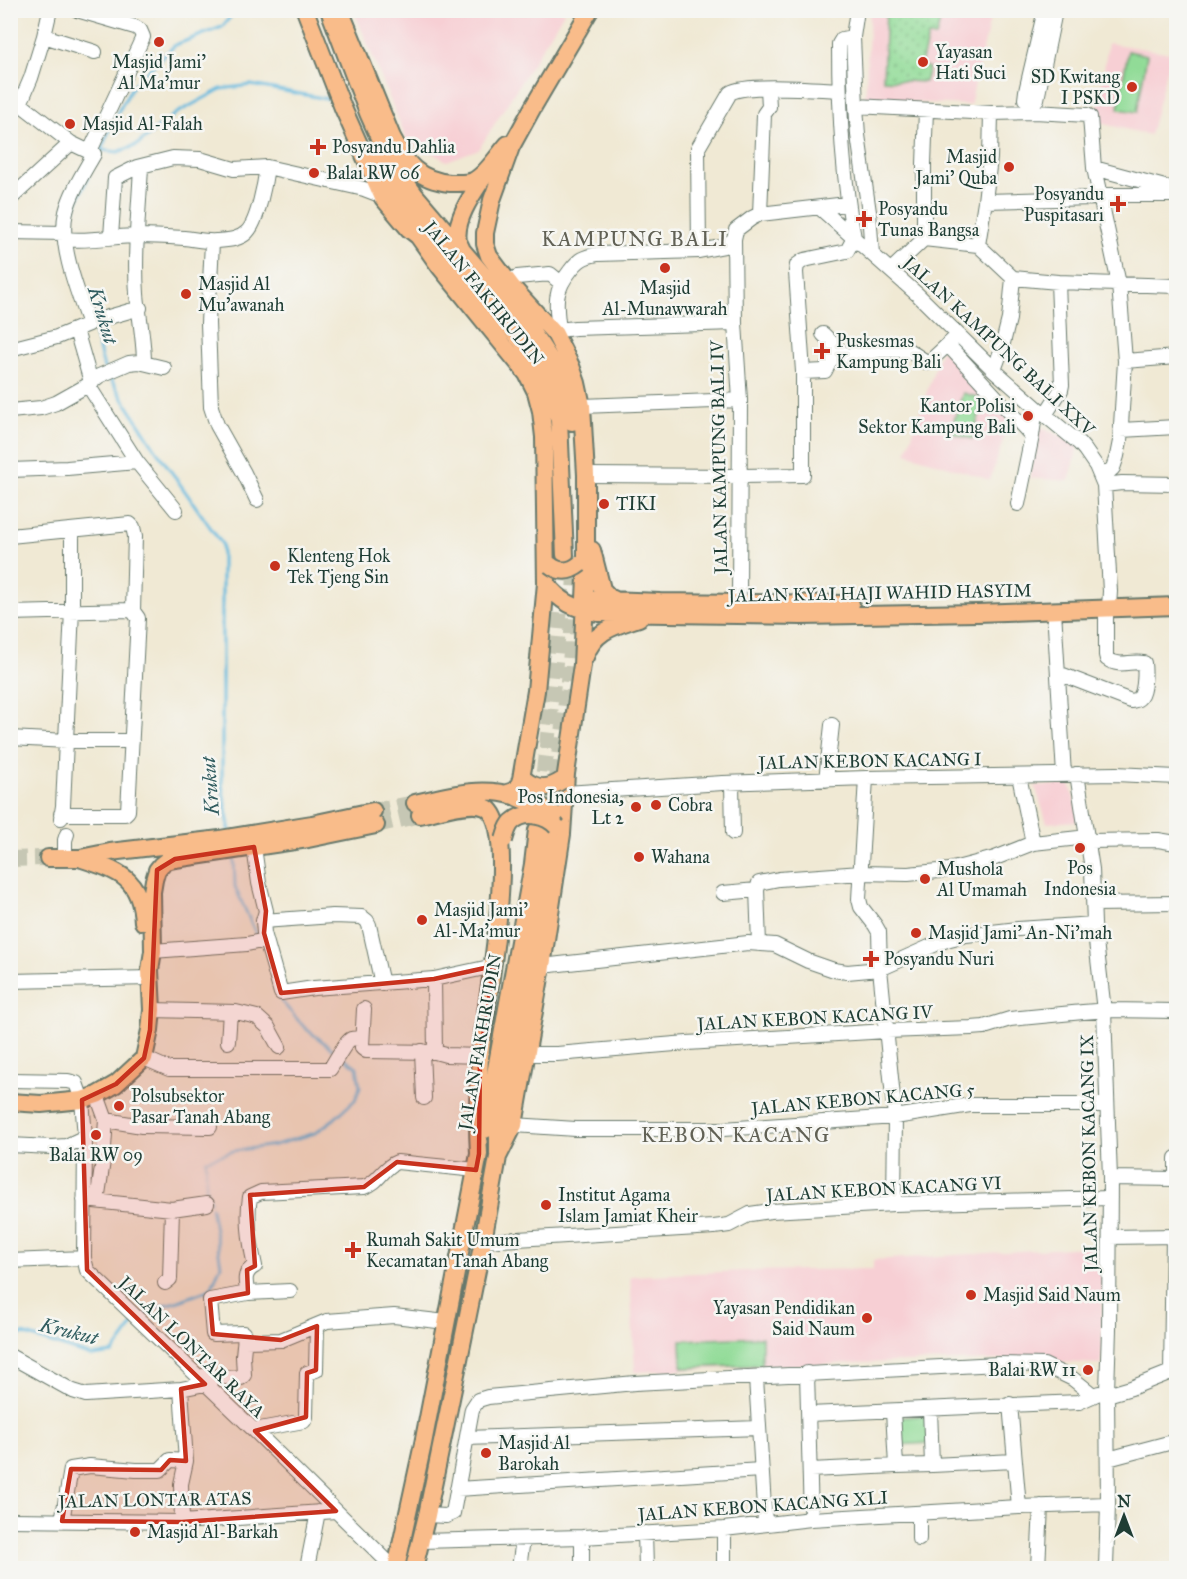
<svg xmlns="http://www.w3.org/2000/svg" width="1187" height="1579" viewBox="0 0 1187 1579" font-family="'IM FELL Great Primer',serif">
<defs>
<pattern id="park-dots" width="8" height="8" patternUnits="userSpaceOnUse" patternTransform="scale(1.5)"><rect width="8" height="8" fill="#91db97"/><path d="M2 2h.1M6 6h.1" fill="none" stroke="#76b37c" stroke-width="1.8" stroke-linecap="round"/></pattern>
</defs>
<rect width="100%" height="100%" fill="#f6f6f2"/>
<filter id="ink" filterUnits="userSpaceOnUse"><feTurbulence type="fractalNoise" baseFrequency=".0167" numOctaves="2"/><feDisplacementMap in="SourceGraphic" scale="12" xChannelSelector="R" yChannelSelector="G"/><feConvolveMatrix kernelMatrix="1 2 1 2 8 2 1 2 1" color-interpolation-filters="sRGB"/></filter>
<filter id="wash" filterUnits="userSpaceOnUse"><feTurbulence type="fractalNoise" baseFrequency=".008" numOctaves="4" result="noise"/><feDisplacementMap in="SourceGraphic" scale="24" xChannelSelector="R" yChannelSelector="G"/><feGaussianBlur stdDeviation="1.35" result="paint"/><feColorMatrix in="noise" values="0 0 0 0 0 0 0 0 0 0 0 0 0 0 0 0 0 1.4 0 .05"/><feComposite in="paint" operator="in"/></filter>
<g filter="url(#wash)">
<rect width="100%" height="100%" fill="#f0e9d4"/>
<!-- built -->
<path fill="#f7cfd4" d="M354,11H565L479,149L447,161L407,141Z
M870,11H992L970,105L865,100Z
M1108,43L1171,53L1150,135L1096,122Z
M941,350L969,372L1010,419L990,480L906,453Z
M1038,426L1079,444L1069,481L1030,478Z
M1070,784L1080,821L1047,823L1035,786Z
M1103,1246L1102,1364L999,1360L857,1363L635,1372L630,1276L745,1271L873,1269V1260Z"/>
<!-- green -->
<path fill="#91db97" stroke="#588c66" stroke-width="1.5" d="M1128,51L1147,55L1137,112L1118,109Z
M963,393L984,399L972,439L950,432Z
M762,1337V1365L682,1368L681,1340Z
M927,1415L929,1443L898,1445L896,1418Z"/>
<!-- park -->
<path fill="url(#park-dots)" stroke="#588c66" stroke-width="1.5" d="M886,11H894L940,21L936,37L928,36L921,65L929,68L925,82L883,80Z"/>
<g fill="none" stroke-linecap="round" stroke-linejoin="round">
<!-- stream -->
<path stroke="#62b9df" stroke-width="3" d="M101,150L118,152L137,145L175,114L221,89L251,85L328,99
M99,155L114,119L134,84L175,45L222,27L236,10
M74,209L88,177
M93,325L104,368
M109,377L154,447L222,544V785L230,833
M234,857L235,887L258,938
M280,998L282,1002L305,1028L335,1051
M210,1201L206,1188V1160L233,1151L275,1145L315,1133L334,1119L355,1100L360,1087L357,1067L343,1057
M143,1316L158,1307L179,1301L211,1289L221,1265L211,1207
M10,1338L23,1334L92,1356L113,1353L135,1322"/>
</g>
</g>
<g filter="url(#ink)">
<g fill="none" stroke-linecap="round" stroke-linejoin="round">
<!-- major-tunnel -->
<path stroke="#c6c7b4" stroke-width="16" stroke-dasharray="16 8" stroke-linecap="butt" d="M373,811L415,803
M538,820L547,746L565,556
M376,825L420,815
M550,825L565,710L571,652L576,555
M10,859L48,858"/>
<!-- minor casing -->
<g stroke="#68796c" stroke-width="16">
<path id="minor" d="M77,10L135,27L140,30L143,37L90,151
M857,10L853,37L856,106L858,135L869,212L872,254
M1047,10L1044,14L1026,91L1025,99L1029,103L1034,102L1037,99L1054,16V10
M44,36L50,10
M853,37L842,39L839,44C839,109 842,174 854,238
M10,96L71,143L94,154C84,172 71,192 66,212C58,244 78,293 89,324L57,337L10,349
M20,104L31,78L44,36L95,52
M856,106L991,113L1035,112L1087,115L1090,117L1094,168L1119,284L1125,361L1120,441L1117,456L1113,468L1102,478
M141,167C139,209 134,252 137,294C139,317 144,340 144,363
M1094,168L1176,190
M10,199L71,143
M985,201L1094,198L1107,195H1176
M820,208L918,295L994,370L1045,415L1079,443L1085,450L1096,466L1104,485L1110,591L1109,608
M760,214L764,114L769,107L768,88
M10,232L64,233
M111,237L115,178L137,167L173,158L200,159L234,169L267,167L364,189L377,194L383,198
M65,239C89,242 114,236 138,236C154,236 169,237 184,238C195,239 206,242 216,241C227,240 239,240 247,232C258,221 265,182 267,167
M734,239L735,323L740,400L739,603
M924,239V164L926,110
M212,242L208,323L211,407L217,425L244,473L257,500
M978,245L985,201L990,158L991,113
M699,251L698,148L730,93C745,83 817,89 839,90
M891,270L924,239L978,245L1013,278
M1013,278L1058,282L1176,286
M508,283L517,277L550,274L561,283
M98,320L140,308
M76,330L91,382
M559,330C556,305 553,292 570,271C579,259 583,257 598,254L699,251L725,246L734,239L736,230L752,218L760,214L847,204
M555,334L559,330L575,328L735,323
M823,334L840,351L847,356L880,350H908L928,363L958,335
M948,345L1032,436
M1125,361L1176,357
M994,370L1001,351L1009,319L1013,278
M803,372L825,371L830,361L840,351
M88,385L137,462L176,510
M582,406L740,400
M10,411L41,408L56,403L88,385L99,376L129,363L139,362L164,368
M1045,415L1061,390L1062,385L1058,282
M1121,430L1176,427
M10,470L67,468L137,462
M586,475L741,476L803,475V372L796,272L797,265L804,260L847,251L854,238
M1104,485L1122,483L1176,484
M1018,504L1032,436L1036,407
M10,536L130,524L133,527L135,536L133,611
M1054,610L1064,775
M10,613L129,610L133,611L138,618L128,811L125,814H61
M1058,673L1131,701C1135,700 1137,701 1140,697C1145,690 1145,671 1144,663C1131,660 1120,668 1107,659L1106,655V608
M10,738L67,741H132
M1077,774L1092,869L1094,924L1104,1011L1110,1178L1109,1329L1107,1391L1108,1504L1106,1568
M1019,776L1033,843
M866,778L859,899L861,907L875,925L879,932L880,969L895,1117L894,1204
M826,780L832,725
M732,783L733,833
M565,793L723,783L866,778L1116,774L1176,777
M61,818L63,806L72,610V530
M1089,841L1158,840L1176,843
M254,847L259,883L266,911L263,921L264,933L281,993L314,988L434,979L494,966
M65,858V840L67,834
M757,889L759,944
M723,893L757,890L759,883L779,879L861,873L908,874L949,870L995,858L1033,843L1088,837
M1094,904L1176,903
M263,921L333,916L362,917L367,921L369,925L382,984
M153,951L247,944L266,940
M542,966L748,943L775,945L808,961L834,970L847,972L880,969L936,944L950,939L966,935L1018,929L1094,924
M434,979L435,1052
M10,981L151,978
M364,1009L362,1046V1048L366,1051L435,1052L446,1055L480,1056
M152,1010L236,1012L257,1017L268,1027L279,1047
M228,1042L230,1012
M422,1051L424,1098
M526,1054H557L687,1043L887,1031L971,1028L984,1027L1010,1019L1083,1012L1110,1010L1176,1011
M144,1058L169,1069H330C334,1063 346,1041 351,1039C355,1038 359,1039 362,1039
M10,1080L68,1081L76,1083L82,1100L85,1137L84,1258L87,1270L254,1430L394,1568
M106,1120L142,1126L210,1127
M514,1125L576,1129H723L895,1117L970,1105H1107
M10,1145L51,1147L66,1146L85,1137
M1110,1178L1176,1179
M1176,1179V1158
M84,1200L172,1209L207,1204
M97,1201L103,1161L106,1120L97,1095
M1110,1237L1176,1236
M483,1241L714,1227L729,1225L750,1214L771,1211L894,1204L1110,1198
M10,1261L84,1258
M165,1283L170,1279L172,1209
M248,1293C245,1282 243,1272 255,1266C250,1244 246,1220 250,1197L261,1192L364,1187C379,1183 383,1167 397,1162L476,1170
M245,1341L281,1340L327,1321L394,1316L446,1322
M10,1356L73,1391L86,1395L181,1389L205,1384
M807,1373L811,1519
M1171,1373L1173,1236
M198,1377L203,1376L241,1378L244,1375L243,1356L245,1336L243,1333L213,1334L210,1300L248,1293L290,1291
M756,1378L765,1523
M181,1389L186,1461L181,1484L182,1522
M1107,1395L1131,1388L1176,1370
M1010,1404L1019,1507
M930,1409L932,1465L1014,1461
M809,1414L1079,1402L1099,1393
M254,1430L304,1421L306,1417L307,1373L316,1370L317,1326
M467,1438L759,1428
M1108,1459L1176,1441
M896,1466L932,1465
M810,1470L896,1466L893,1411
M457,1489L761,1470
M919,1513V1539
M427,1515L446,1516L453,1513L472,1409L478,1400L488,1397L635,1383L998,1364L1044,1365L1073,1379L1093,1395
M10,1520L182,1522L336,1511
M62,1521L71,1469L90,1466L136,1470H160L170,1460L186,1461
M645,1533L646,1568
M421,1541L582,1537L724,1529L811,1519L1019,1507L1108,1504
M307,1568L318,1512
M519,1568L523,1539
M582,1568V1537
M724,1568V1529
M1038,1568L1041,1506"/>
</g>
<!-- major casing -->
<g stroke="#68796c" stroke-width="20">
<path id="major" d="M305,10L343,108L383,198L409,229L418,236L440,267L527,374L536,392L541,411L544,437L546,583L536,691L521,779C519,787 515,792 507,793
M329,10L368,113L388,158L415,195L532,332C551,359 570,388 572,422
M343,17L392,137C406,164 418,180 450,183C458,183 466,184 473,181C486,175 498,155 508,144
M375,156C383,177 400,195 414,213C448,257 486,298 521,341L535,360L548,381L559,420L565,555
M462,250C461,247 459,244 458,241C454,219 474,192 485,175
M592,550L602,589L609,597L617,601
M546,583C560,602 575,609 599,613L801,616L978,613L1176,606
M585,599L660,602L851,604
M585,657C594,630 615,626 639,618
M415,803C449,795 484,785 517,797
M48,858H80L110,852L220,839L312,824L373,811
M82,859C119,871 141,878 143,922
M10,1102L41,1104L82,1100L97,1095L116,1084L144,1058L150,1030L152,1010L150,970L153,951L152,892L154,880L157,870L161,865L166,861L175,859L308,839L376,825
M485,1130L533,864L537,830
M498,1154V1132L501,1109L528,974L549,832
M396,1568L423,1444L479,1154C477,1122 478,1091 480,1058C483,1018 521,830 487,808C472,799 436,812 420,815
M414,1568L427,1515L455,1379L483,1241L498,1157L514,1125L542,966L562,834L566,774L582,665L586,577V475L582,406L577,383L571,366L555,334L513,288L489,256L485,244V233L492,200L511,147L533,107L590,10"/>
</g>
<!-- minor -->
<use href="#minor" stroke="#fff" stroke-width="14"/>
<!-- major -->
<use href="#major" stroke="#f9bc8a" stroke-width="16"/>
<!-- major-bridge casing -->
<g stroke="#68796c" stroke-width="20" stroke-linecap="butt">
<path id="major-bridge" d="M550,565C560,573 570,572 580,564
M525,780C537,790 549,789 561,781
M518,798L544,808L555,815
M504,840C506,834 507,827 512,822C525,810 547,815 557,827"/>
</g>
<!-- major-bridge -->
<use href="#major-bridge" stroke="#f9bc8a" stroke-width="16"/>
</g>
</g>
<!-- marked area -->
<path fill="#c8321e" fill-opacity="0.2" stroke="#c8321e" stroke-width="4.5" stroke-linejoin="round" d="M254,847L266,911L264,933L281,993L434,979L494,966L480,1056L479,1154L476,1170L397,1162L364,1187L250,1195L255,1266L247,1270L248,1293L210,1300L213,1334L281,1340L317,1326L316,1370L307,1373L306,1417L255,1431L336,1511L182,1522L62,1521L71,1469L161,1470L170,1460L186,1461L181,1389L205,1384L87,1270L82,1100L116,1084L144,1058L150,1030L157,870L175,859Z"/>
<!-- markers -->
<g fill="#c8321e" stroke="#f6f6f2" stroke-width="2">
<circle cx="159" cy="42" r="6"/>
<circle cx="923" cy="62" r="6"/>
<circle cx="1132" cy="87" r="6"/>
<circle cx="70" cy="124" r="6"/>
<path d="M315 138h6v6h6v6h-6v6h-6v-6h-6v-6h6z"/>
<circle cx="1009" cy="167" r="6"/>
<circle cx="314" cy="173" r="6"/>
<path d="M1115 195h6v6h6v6h-6v6h-6v-6h-6v-6h6z"/>
<path d="M861 210h6v6h6v6h-6v6h-6v-6h-6v-6h6z"/>
<circle cx="665" cy="268" r="6"/>
<circle cx="186" cy="294" r="6"/>
<path d="M819 342h6v6h6v6h-6v6h-6v-6h-6v-6h6z"/>
<circle cx="1028" cy="416" r="6"/>
<circle cx="604" cy="504" r="6"/>
<circle cx="275" cy="566" r="6"/>
<circle cx="656" cy="805" r="6"/>
<circle cx="636" cy="807" r="6"/>
<circle cx="1080" cy="848" r="6"/>
<circle cx="639" cy="857" r="6"/>
<circle cx="925" cy="879" r="6"/>
<circle cx="422" cy="920" r="6"/>
<circle cx="916" cy="933" r="6"/>
<path d="M868 950h6v6h6v6h-6v6h-6v-6h-6v-6h6z"/>
<circle cx="119" cy="1106" r="6"/>
<circle cx="96" cy="1135" r="6"/>
<circle cx="546" cy="1205" r="6"/>
<path d="M350 1241h6v6h6v6h-6v6h-6v-6h-6v-6h6z"/>
<circle cx="971" cy="1295" r="6"/>
<circle cx="867" cy="1318" r="6"/>
<circle cx="1088" cy="1370" r="6"/>
<circle cx="486" cy="1453" r="6"/>
<circle cx="135" cy="1532" r="6"/>
</g>
<g text-anchor="middle" stroke-width="5" stroke-linejoin="round" paint-order="stroke">
<!-- poi labels -->
<g font-size="18" fill="#1f3d34" stroke="#f6f6f2" text-anchor="start">
<text x="935" y="58">Yayasan<tspan x="935" dy="21">Hati Suci</tspan></text>
<text x="159" y="68" text-anchor="middle">Masjid Jami'<tspan x="159" dy="21">Al Ma'mur</tspan></text>
<text x="1120" y="83" text-anchor="end">SD Kwitang<tspan x="1120" dy="21">I PSKD</tspan></text>
<text x="82" y="130">Masjid Al-Falah</text>
<text x="332" y="153">Posyandu Dahlia</text>
<text x="997" y="163" text-anchor="end">Masjid<tspan x="997" dy="21">Jami' Quba</tspan></text>
<text x="326" y="179">Balai RW 06</text>
<text x="1104" y="200" text-anchor="end">Posyandu<tspan x="1104" dy="21">Puspitasari</tspan></text>
<text x="878" y="215">Posyandu<tspan x="878" dy="21">Tunas Bangsa</tspan></text>
<text x="198" y="290">Masjid Al<tspan x="198" dy="21">Mu'awanah</tspan></text>
<text x="665" y="294" text-anchor="middle">Masjid<tspan x="665" dy="21">Al-Munawwarah</tspan></text>
<text x="836" y="347">Puskesmas<tspan x="836" dy="21">Kampung Bali</tspan></text>
<text x="1016" y="412" text-anchor="end">Kantor Polisi<tspan x="1016" dy="21">Sektor Kampung Bali</tspan></text>
<text x="616" y="510">TIKI</text>
<text x="287" y="562">Klenteng Hok<tspan x="287" dy="21">Tek Tjeng Sin</tspan></text>
<text x="624" y="803" text-anchor="end">Pos Indonesia,<tspan x="624" dy="21">Lt 2</tspan></text>
<text x="668" y="811">Cobra</text>
<text x="651" y="863">Wahana</text>
<text x="1080" y="874" text-anchor="middle">Pos<tspan x="1080" dy="21">Indonesia</tspan></text>
<text x="937" y="875">Mushola<tspan x="937" dy="21">Al Umamah</tspan></text>
<text x="434" y="916">Masjid Jami'<tspan x="434" dy="21">Al-Ma'mur</tspan></text>
<text x="928" y="939">Masjid Jami' An-Ni'mah</text>
<text x="884" y="965">Posyandu Nuri</text>
<text x="131" y="1102">Polsubsektor<tspan x="131" dy="21">Pasar Tanah Abang</tspan></text>
<text x="96" y="1161" text-anchor="middle">Balai RW 09</text>
<text x="558" y="1201">Institut Agama<tspan x="558" dy="21">Islam Jamiat Kheir</tspan></text>
<text x="366" y="1246">Rumah Sakit Umum<tspan x="366" dy="21">Kecamatan Tanah Abang</tspan></text>
<text x="983" y="1301">Masjid Said Naum</text>
<text x="855" y="1314" text-anchor="end">Yayasan Pendidikan<tspan x="855" dy="21">Said Naum</tspan></text>
<text x="1076" y="1376" text-anchor="end">Balai RW 11</text>
<text x="498" y="1449">Masjid Al<tspan x="498" dy="21">Barokah</tspan></text>
<text x="147" y="1538">Masjid Al-Barkah</text>
</g>
<!-- street labels -->
<g font-size="18" fill="#1f3d34" stroke="#f6f6f2">
<text transform="translate(484 293) rotate(51)" y="6">JALAN FAKHRUDIN</text>
<text transform="translate(999 346) rotate(43)" y="6">JALAN KAMPUNG BALI XXV</text>
<text transform="translate(719 457) rotate(-91)" y="6">JALAN KAMPUNG BALI IV</text>
<text transform="translate(880 593) rotate(-1)" y="6">JALAN KYAI HAJI WAHID HASYIM</text>
<text transform="translate(870 761) rotate(-1)" y="6">JALAN KEBON KACANG I</text>
<text transform="translate(815 1018) rotate(-3)" y="6">JALAN KEBON KACANG IV</text>
<text transform="translate(480 1042) rotate(-80)" y="6">JALAN FAKHRUDIN</text>
<text transform="translate(863 1099) rotate(-5)" y="6">JALAN KEBON KACANG 5</text>
<text transform="translate(1089 1153) rotate(-91)" y="6">JALAN KEBON KACANG IX</text>
<text transform="translate(884 1189) rotate(-3)" y="6">JALAN KEBON KACANG VI</text>
<text transform="translate(192 1347) rotate(44)" y="6">JALAN LONTAR RAYA</text>
<text transform="translate(155 1500) rotate(-1)" y="6">JALAN LONTAR ATAS</text>
<text transform="translate(763 1506) rotate(-4)" y="6">JALAN KEBON KACANG XLI</text>
</g>
<!-- water labels -->
<g font-size="20" font-style="italic" fill="#305c5f" stroke="#f6f6f2">
<text transform="translate(103 315) rotate(73)" y="7">Krukut</text>
<text transform="translate(210 786) rotate(-94)" y="7">Krukut</text>
<text transform="translate(69 1331) rotate(14)" y="7">Krukut</text>
</g>
<!-- quarter labels -->
<g font-size="21" letter-spacing="1.5" fill="#616155" stroke="#f6f6f2">
<text x="635" y="246">KAMPUNG BALI</text>
<text x="736" y="1142">KEBON KACANG</text>
</g>
</g>
<!-- margin -->
<rect width="1187" height="1579" fill="none" stroke="#f6f6f2" stroke-width="36"/>
<!-- north arrow -->
<g transform="translate(1124 1516)" stroke="#f6f6f2" stroke-width="4.5" paint-order="stroke">
<path d="M0-4.5L10 22L0 15L-10 22Z" fill="#1f3d34"/>
<text y="-9" font-size="16" font-weight="bold" text-anchor="middle" fill="#1f3d34">N</text>
</g>
</svg>
